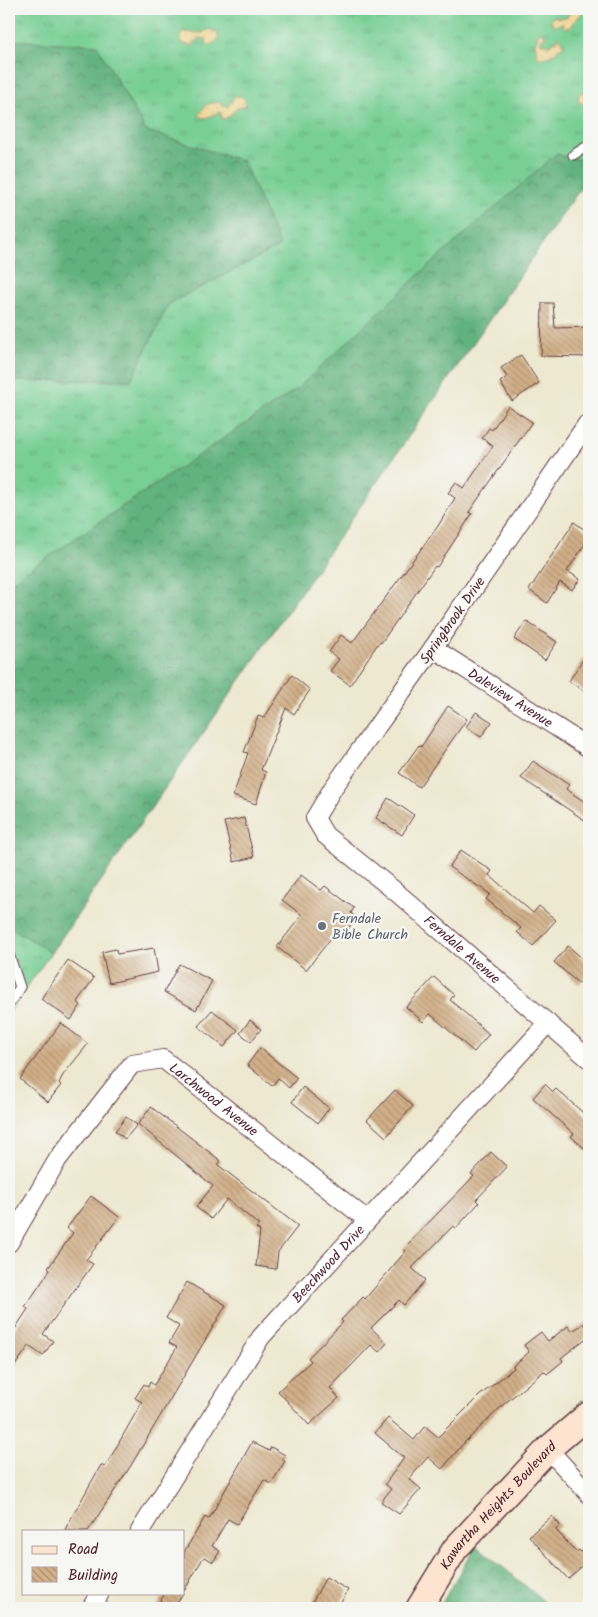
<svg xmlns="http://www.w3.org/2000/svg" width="598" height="1617" viewBox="0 0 598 1617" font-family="Kalam,sans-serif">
<defs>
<pattern id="grass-tufts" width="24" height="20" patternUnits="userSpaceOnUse" patternTransform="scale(1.25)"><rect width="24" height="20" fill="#78cf94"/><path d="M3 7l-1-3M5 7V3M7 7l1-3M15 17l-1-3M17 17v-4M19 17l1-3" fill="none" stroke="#69b180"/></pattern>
<pattern id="forest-crowns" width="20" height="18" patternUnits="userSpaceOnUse" patternTransform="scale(1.25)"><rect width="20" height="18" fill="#62b27e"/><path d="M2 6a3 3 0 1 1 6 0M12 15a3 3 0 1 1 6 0" fill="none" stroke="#539067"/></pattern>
<pattern id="sand-dots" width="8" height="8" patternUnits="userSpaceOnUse" patternTransform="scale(1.25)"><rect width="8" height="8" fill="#eeda9e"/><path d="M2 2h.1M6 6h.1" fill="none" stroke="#cebb88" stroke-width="1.8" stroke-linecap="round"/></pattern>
<pattern id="building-back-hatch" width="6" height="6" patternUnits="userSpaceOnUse" patternTransform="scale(1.25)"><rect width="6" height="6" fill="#d2b089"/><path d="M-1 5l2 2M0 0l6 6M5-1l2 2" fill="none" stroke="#ac8f70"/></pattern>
</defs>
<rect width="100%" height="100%" fill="#f6f6f2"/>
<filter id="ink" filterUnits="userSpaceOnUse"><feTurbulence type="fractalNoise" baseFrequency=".02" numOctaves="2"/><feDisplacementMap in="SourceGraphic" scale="10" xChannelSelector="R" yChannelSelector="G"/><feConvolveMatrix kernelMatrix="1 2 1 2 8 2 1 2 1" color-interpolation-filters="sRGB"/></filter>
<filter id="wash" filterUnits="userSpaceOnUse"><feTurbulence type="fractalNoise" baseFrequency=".0096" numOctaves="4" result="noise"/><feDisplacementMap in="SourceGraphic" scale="20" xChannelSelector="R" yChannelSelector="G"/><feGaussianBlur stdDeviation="1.12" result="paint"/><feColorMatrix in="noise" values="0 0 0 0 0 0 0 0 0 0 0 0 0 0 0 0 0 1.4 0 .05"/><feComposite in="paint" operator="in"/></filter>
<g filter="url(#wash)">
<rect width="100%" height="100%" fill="#ede8cf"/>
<!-- grass -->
<path fill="url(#grass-tufts)" stroke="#617760" d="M9,9H589V176L9,1013Z"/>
<!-- forest -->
<path fill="url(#forest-crowns)" stroke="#566854" d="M9,40L97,45L146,131L243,161L280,246L169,304L131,380L9,381Z
M556,154L589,163V176L51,953L9,926V583L297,389L426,268Z
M476,1545L552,1608H439Z"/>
<!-- sand -->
<path fill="url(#sand-dots)" stroke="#9c7c64" d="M573,9H585L570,28H565L562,23L555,26L550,22L554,16L559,18L567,17Z
M210,29L217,33L219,38L213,44L207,45L206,39L199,38L192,46L181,43V32L201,33Z
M539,31L546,36L541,39V43H545L547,45H550L553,41L557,42L558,36L564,43L563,46C556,51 550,59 538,58L535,44Z
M578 98a6 6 0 1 1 12 0a6 6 0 1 1-12 0Z
M235,96H241L245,100L246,105L238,108L225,119L222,118L220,112C211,114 207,122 198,115L207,104L220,102L222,106H228Z"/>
<g id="blocks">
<!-- building -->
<path fill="url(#building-back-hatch)" d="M542,303H553L555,328L589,327V357L541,356Z
M521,355L539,383L512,401L500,382L507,377L501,368Z
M508,406L532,422L469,512L472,514L437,567L435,566L381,643L379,642L350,685L330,671L339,659L329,652L341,635L352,643L438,526L455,498L448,493L456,482L464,488L493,446L482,438L489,428L492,430Z
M574,522L589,533V538L567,571L580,579L572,590L560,582L547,603L529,590Z
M526,621L557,642L545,660L514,639Z
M589,650V694L569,681Z
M292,675L310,690L294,714L286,708L261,770L266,772L256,804L233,796L248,753L244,752L258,716L264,718Z
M448,706L467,719L419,787L399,773L419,745L421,747Z
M476,712L492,722L481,737L466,727Z
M533,761L569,785L566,789L589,805V823L521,778Z
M388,798L414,815L402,835L376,818Z
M244,818L254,857L234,862L224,822Z
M461,850L492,871L489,875L533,913L539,906L556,920L533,946L517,932L521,928L486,899L490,894L449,867Z
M301,875L321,890L325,886L354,908L351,913L356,918L341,938L335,933L306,970L277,947L302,915L282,900Z
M568,946L589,964V972L579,984L554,962Z
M154,948L158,972L109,983L102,952L116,949L117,954Z
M68,960L94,978L77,1002L81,1005L71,1020L41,999Z
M179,964L212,981L196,1010L164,992Z
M434,977L454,995L450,1000L489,1034L474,1052L430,1014L423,1022L406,1007Z
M212,1010L238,1030L224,1047L198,1026Z
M250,1020L261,1029L251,1042L240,1033Z
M61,1023L88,1044L63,1075L59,1083L61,1085L48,1102L20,1079Z
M260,1048L297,1078L289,1088L278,1078L272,1086L247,1065Z
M545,1084L553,1092L556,1089L589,1118V1153L571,1136L574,1134L533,1098Z
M303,1087L329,1108L318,1123L292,1102Z
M395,1090L413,1106L386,1137L367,1120Z
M151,1107L221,1161L218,1165L298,1226L278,1252L276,1269L256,1266L260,1231L256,1228L259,1225L227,1199L211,1219L196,1207L213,1186L138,1124Z
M126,1117L137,1125L125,1139L115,1131Z
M491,1152L507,1167L476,1200L479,1203L456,1228L453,1226L412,1268L425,1280L404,1305L399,1300L371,1328L387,1343L379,1352L371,1345L330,1388L339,1398L309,1425L278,1391L311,1361L308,1358L343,1322L341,1320L363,1297L365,1299L406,1251L403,1249L474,1176L471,1174Z
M91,1196L119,1217L86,1260L93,1264L43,1334L53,1341L43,1356L29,1346L9,1374V1338L28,1309L25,1307L50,1270L48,1268L73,1233L67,1228Z
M187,1282L226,1305L130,1467L88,1531H64L101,1465L105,1467L142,1402L135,1398L144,1384L148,1387L150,1382L154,1385L177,1347L169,1343L179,1326L166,1318Z
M589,1321V1336L561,1358L563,1361L547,1374L544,1371L504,1404L462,1445L442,1469L428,1457L409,1479L421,1489L399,1514L381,1502L391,1489L385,1484L404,1458L375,1433L388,1418L414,1440L425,1426L438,1437L479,1396L514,1368L513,1366L529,1352L524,1345L541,1332L548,1341L568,1326L572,1331Z
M252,1442L269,1451L271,1447L285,1455L282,1459L285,1461L271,1484L264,1480L237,1524L228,1519L212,1546L220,1551L213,1562L205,1557L203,1558L184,1591V1552L205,1517L209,1519Z
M552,1516L560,1525L556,1530L576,1552L579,1550L589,1560L568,1579L529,1536Z
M326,1577L348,1590L338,1608H309Z
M165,1593H183L174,1608H156Z"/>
</g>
</g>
<g filter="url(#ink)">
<use href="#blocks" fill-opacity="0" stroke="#623d44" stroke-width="1"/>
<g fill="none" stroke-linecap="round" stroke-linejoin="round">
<!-- lane casing -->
<g stroke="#623d44" stroke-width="11">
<path id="lane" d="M573,155L589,145
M9,954L20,987L9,1004"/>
</g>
<!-- street casing -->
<g stroke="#623d44" stroke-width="20">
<g id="street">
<path id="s1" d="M589,426L587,424L433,648L333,788L315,818L325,835L395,891L589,1059"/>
<path id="s2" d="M433,648L589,748"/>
<path id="s3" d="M9,1243L58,1159L132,1064L163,1059L366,1219"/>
<path d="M548,1449L589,1494"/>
<path id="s4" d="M140,1531L261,1337L548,1023"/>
<path d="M91,1608L100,1593"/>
</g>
</g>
<!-- secondary casing -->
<g stroke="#623d44" stroke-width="28">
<g id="secondary">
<path id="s5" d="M419,1608L455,1549L548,1449L589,1414"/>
</g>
</g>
<!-- lane -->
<use href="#lane" stroke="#fff" stroke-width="9"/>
<!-- street -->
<use href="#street" stroke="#fff" stroke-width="18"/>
<!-- secondary -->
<use href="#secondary" stroke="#fde4d0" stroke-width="25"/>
</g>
</g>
<!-- markers -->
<circle fill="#6b7280" stroke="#f6f6f2" stroke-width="2" cx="322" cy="926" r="5"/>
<g text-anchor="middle" stroke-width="4.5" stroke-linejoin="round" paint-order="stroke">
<!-- street labels -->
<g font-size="14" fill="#4a1f2b" stroke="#f6f6f2">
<text transform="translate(452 620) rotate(-55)" y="5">Springbrook Drive</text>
<text dy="5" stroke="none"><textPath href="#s2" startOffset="92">Daleview Avenue</textPath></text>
<text dy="5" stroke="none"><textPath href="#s1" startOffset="680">Ferndale Avenue</textPath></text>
<text dy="5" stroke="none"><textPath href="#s3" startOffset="314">Larchwood Avenue</textPath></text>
<text dy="5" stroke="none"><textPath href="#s4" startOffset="328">Beechwood Drive</textPath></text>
<text dy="5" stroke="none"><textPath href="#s5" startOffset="130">Kawartha Heights Boulevard</textPath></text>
</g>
<!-- worship labels -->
<g font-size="14" fill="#5b616d" stroke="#f6f6f2" text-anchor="start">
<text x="332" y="923">Ferndale<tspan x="332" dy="16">Bible Church</tspan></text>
</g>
</g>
<!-- margin -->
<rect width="598" height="1617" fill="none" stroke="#f6f6f2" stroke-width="30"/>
<!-- legend -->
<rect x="22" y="1530" width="162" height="65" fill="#f6f6f2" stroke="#b1a0a2"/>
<rect x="32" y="1546" width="25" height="8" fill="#fde4d0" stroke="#b1a0a2"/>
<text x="68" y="1554" font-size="15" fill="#4a1f2b">Road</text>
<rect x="32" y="1567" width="25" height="15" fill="url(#building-back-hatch)" stroke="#b1a0a2"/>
<text x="68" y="1580" font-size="15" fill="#4a1f2b">Building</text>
</svg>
